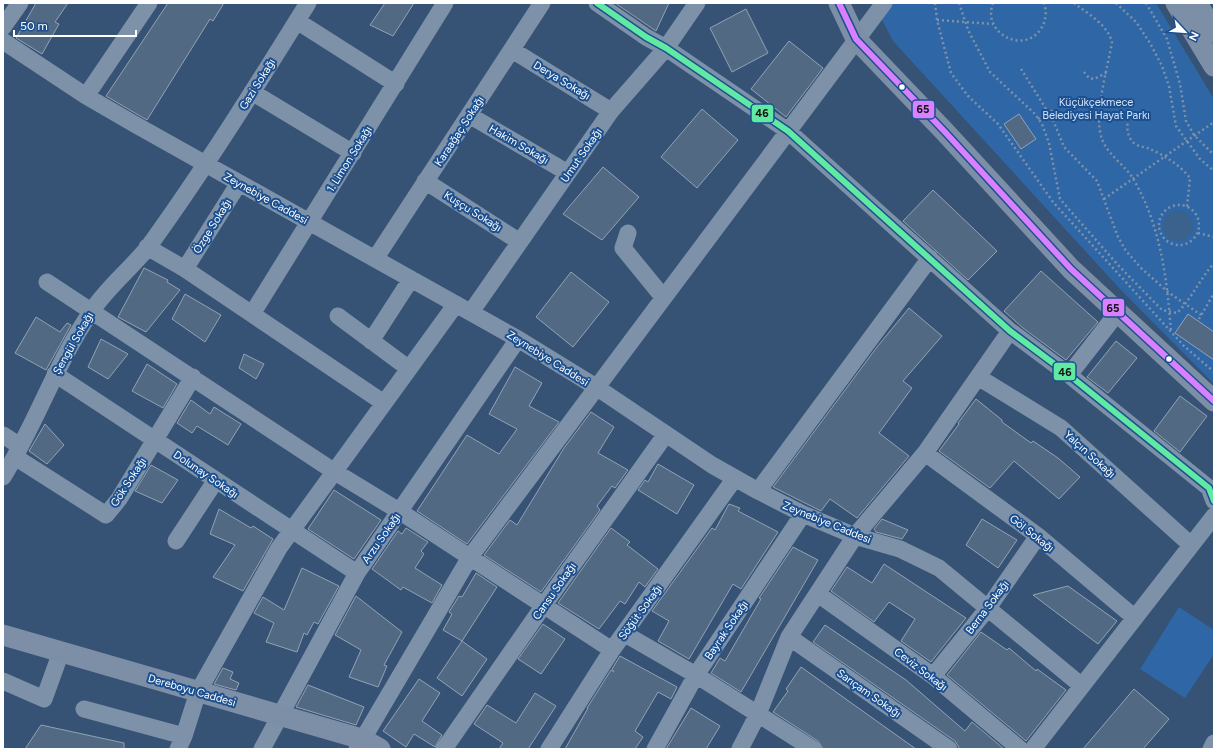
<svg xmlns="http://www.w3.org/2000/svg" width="1217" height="752" viewBox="0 0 1217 752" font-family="Figtree,sans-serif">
<rect width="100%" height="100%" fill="#365274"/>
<!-- green -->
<path fill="#2f66a5" d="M873,3H1156L1214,99V384L1120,289L893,41Z
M1179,607L1214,630V654L1185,698L1140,669Z"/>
<!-- water -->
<path fill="#3b618d" d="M1163 226a15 15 0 1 1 30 0a15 15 0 1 1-30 0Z"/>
<!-- building -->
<path fill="#526984" stroke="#92a2b6" d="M36,3H68L55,22L59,24L42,54L16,38Z
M168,3H224L213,21L210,19L147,120L106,96Z
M385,3H414L393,36L370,25Z
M615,3H669L656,31Z
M746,9L768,53L732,72L710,28Z
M789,41L823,68L786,117L751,89Z
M702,109L738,140L697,188L661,157Z
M1019,114L1036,139L1021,149L1004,124Z
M603,167L639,197L602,240L563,214Z
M933,190L997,251L968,280L903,221Z
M144,268L168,280L167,282L180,290L146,332L118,317Z
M1041,271L1098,322L1066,360L1023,328L1004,311Z
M571,272L609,302L573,347L536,317Z
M185,294L221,315L205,342L172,319Z
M909,308L942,336L903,381L912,388L879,433L909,456L857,518L830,499L821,511L773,487L877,347Z
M1188,314L1214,332V360L1175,333Z
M36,317L60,332L67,323L71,325L46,370L15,353Z
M101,339L128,354L108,379L88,367Z
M1116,341L1137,358L1108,393L1087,377Z
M244,354L264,364L256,379L239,368Z
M147,364L177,384L163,408L132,391Z
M515,367L542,383L529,406L559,422L467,544L417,511L467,435L499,454L517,429L489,414Z
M1180,396L1207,416L1180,452L1154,431Z
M976,399L1002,420V422L1031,443L1033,441L1058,458L1080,477L1059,499L1014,461L990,488L939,451L959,424L958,423Z
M191,400L210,414L214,407L241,424L228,445L197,426L192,433L177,423Z
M591,412L614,427L598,453L628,470L615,488L612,486L597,506L600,510L541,592L484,555L510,520L517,525L564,448Z
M45,424L64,445L47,464L29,451Z
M658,464L694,485L677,514L638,490L645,480L648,482Z
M151,465L178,480L162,503L135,491Z
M334,490L381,520L354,559L308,529Z
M729,504L740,508L738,511L778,532L741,589L733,584L689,659L658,641L669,621L652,611L712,528L715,530Z
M219,509L251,528L253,526L273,539L243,591L213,577L235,545L210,534Z
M882,519L908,530L902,539L876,532L874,529Z
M982,519L1017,540L998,568L966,545Z
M406,528L428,542L421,551L424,554L415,568L442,585L432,603L403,587L401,590L372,569L398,531L402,534Z
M611,528L630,542L627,545L658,569L645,587L639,582L625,604L620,601L599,629L558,603Z
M793,547L818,560L741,692L711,673L720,658L725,661L761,599L759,598Z
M884,564L966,618L931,662L901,641L915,619L889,602L874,622L831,591L847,567L872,583Z
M302,568L339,586L318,624L314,622L307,635L304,633L297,652L266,642L274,623L254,613L263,597L284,610Z
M476,573L497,587L462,641L443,630L452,614L449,612L459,596L462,597Z
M1068,586L1117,621L1098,644L1033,595Z
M356,596L402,632L384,665L387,666L378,687L349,677L361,650L335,635Z
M543,624L565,639L541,674L518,659Z
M825,625L906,680L965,731L972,722L1004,749H960L955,741L813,642Z
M981,632L1007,650L1009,648L1036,671L1037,669L1066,690L1026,741L947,675Z
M462,641L487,659L462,696L437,678Z
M620,656L677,687L671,699L658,692L635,731L643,737L635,749H565L588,708H587L611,670L614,672L612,669Z
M801,667L885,727L916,749H823L818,741L773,712L788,691L786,689Z
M223,668L233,672L230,679L239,683L236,690L214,684Z
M419,679L440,693L422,721L442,735L435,747L414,734L406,747L383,731Z
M308,685L364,707L356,725L296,707Z
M1134,689L1169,719L1143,749H1083Z
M535,693L556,706L528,749H499L503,743L474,724L487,705L516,723Z
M691,708L720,726L706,749H666Z
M41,725L124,743V749H25Z"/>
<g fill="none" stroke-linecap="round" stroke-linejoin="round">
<!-- path -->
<path stroke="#7d92a8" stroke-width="2.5" stroke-dasharray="2 3" stroke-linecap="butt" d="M935,3L937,20L951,73L968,96L998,124L1053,202L1184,346L1214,372
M959,3L968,30L990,72L1035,114L1042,124L1049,143L1060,199L1117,264L1162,310L1177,313C1192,298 1200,279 1214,263
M993,3C981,34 1026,56 1042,27C1046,20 1047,11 1044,3
M1074,3C1088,14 1107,24 1112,42C1108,67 1093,116 1102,139C1108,156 1127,166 1135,182C1161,228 1167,279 1171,332
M1116,3L1136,22L1150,43L1162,66L1169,86L1176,126L1200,159L1214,171
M1146,3L1167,39L1180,84L1186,121L1194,135L1214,155
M937,20L993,24
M1021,69L1053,120L1064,147L1097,181L1118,237L1126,251L1141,268L1168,292L1201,315
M1084,72L1089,78L1094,79L1106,73
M1131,109C1127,121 1124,135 1135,144C1140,147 1146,147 1150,149C1164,155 1181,166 1190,178L1187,207
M1038,119L1053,110
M1104,199L1214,122
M1159 225a20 20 0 1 1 40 0a20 20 0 1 1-40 0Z
M1198,233L1214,237
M1199,319L1214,293"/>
<!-- minor -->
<path stroke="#7d92a8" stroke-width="17" d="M597,3L646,37L666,48L788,131L1010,331L1069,375L1209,488L1214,501
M297,21L396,84
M3,27L20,3
M3,41L86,96L136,125L518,339L596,387L712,465L758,491L803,514L855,536L900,549L939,568L1082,686
M512,50L611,111
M252,92L353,153
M86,96L149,3
M469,115L568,173
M425,181L520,242
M628,233L623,248L663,297
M147,247L185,269L384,403
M375,259L542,3
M185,269L239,183
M47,282L335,472L399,511L612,650
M471,312L611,111L666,48L697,3
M252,314L445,3
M338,316L408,368
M371,341L411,279
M55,374L357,573
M1069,375L1118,312
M978,377L1061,428L1191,545
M3,435L20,446
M925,453L1038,536L1135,618
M15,457L106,515L119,499L193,377
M3,477C36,424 56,363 91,312C107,287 131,269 149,246C206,167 257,85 308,3
M758,491L930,258
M176,541L216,480
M818,594L933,676L1020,749
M625,634L696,675L813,749
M789,637L949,749
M933,676L988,608L1038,536
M3,681L44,699L61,652
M84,709L184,736
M178,749L184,736L198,692L279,548L456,304
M262,749L357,573L518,339
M357,749L470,557L884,3
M444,749L544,605L666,434
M549,749L612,650L735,478
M655,749L696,675L803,514
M740,749L758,714L789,637L855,536L925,453L1010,331
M1033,749L1214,516
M1211,749L1214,743"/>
<!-- major -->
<path stroke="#7d8ea7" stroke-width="21" d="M839,3L856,39L945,132L1071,269L1214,401
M1176,3L1214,66
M1197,3L1214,32
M3,635L362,739L380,749"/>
<!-- bus-1 casing -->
<g stroke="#1b4f8f" stroke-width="9">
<path id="bus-1" d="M839,3L856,39L945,132L1071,269L1214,401"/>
</g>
<!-- bus-2 casing -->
<g stroke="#1b4f8f" stroke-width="9">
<path id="bus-2" d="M597,3L646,37L666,48L788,131L1010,331L1069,375L1209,488L1214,501"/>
</g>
<!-- bus-1 -->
<use href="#bus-1" stroke="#d880ff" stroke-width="6"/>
<!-- bus-2 -->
<use href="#bus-2" stroke="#60e9a3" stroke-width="6"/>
</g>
<!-- markers -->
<g fill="#fff" stroke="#1b4f8f" stroke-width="1.5">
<circle cx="902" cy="87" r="3.5"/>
<circle cx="1169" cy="359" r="3.5"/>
</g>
<g text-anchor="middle" stroke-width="4" stroke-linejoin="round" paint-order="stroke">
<!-- street labels -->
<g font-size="11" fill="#fff" stroke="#1b4f8f">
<text transform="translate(562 80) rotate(31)" y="4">Derya Sokağı</text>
<text transform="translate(257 84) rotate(-58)" y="4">Gazi Sokağı</text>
<text transform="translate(459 131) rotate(-57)" y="4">Karaağaç Sokağı</text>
<text transform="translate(519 144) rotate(30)" y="4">Hakim Sokağı</text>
<text transform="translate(581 155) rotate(-55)" y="4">Umut Sokağı</text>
<text transform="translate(349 159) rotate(-58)" y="4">1. Limon Sokağı</text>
<text transform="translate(266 198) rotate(29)" y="4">Zeynebiye Caddesi</text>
<text transform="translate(473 211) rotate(32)" y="4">Kuşçu Sokağı</text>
<text transform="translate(212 226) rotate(-58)" y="4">Özge Sokağı</text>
<text transform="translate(73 343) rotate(-60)" y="4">Şengül Sokağı</text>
<text transform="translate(548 358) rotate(32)" y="4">Zeynebiye Caddesi</text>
<text transform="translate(1090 454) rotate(42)" y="4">Yalçın Sokağı</text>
<text transform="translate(206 474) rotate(34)" y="4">Dolunay Sokağı</text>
<text transform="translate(128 482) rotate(-57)" y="4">Gök Sokağı</text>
<text transform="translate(827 522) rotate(22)" y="4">Zeynebiye Caddesi</text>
<text transform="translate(1032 533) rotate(38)" y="4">Göl Sokağı</text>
<text transform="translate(381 538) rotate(-55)" y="4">Arzu Sokağı</text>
<text transform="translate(554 591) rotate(-55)" y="4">Cansu Sokağı</text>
<text transform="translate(987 607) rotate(-53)" y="4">Berna Sokağı</text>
<text transform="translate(640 612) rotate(-54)" y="4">Söğüt Sokağı</text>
<text transform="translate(726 630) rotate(-56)" y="4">Bayrak Sokağı</text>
<text transform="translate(921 669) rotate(37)" y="4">Ceviz Sokağı</text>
<text transform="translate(192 690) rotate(16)" y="4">Dereboyu Caddesi</text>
<text transform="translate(869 693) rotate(35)" y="4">Sarıçam Sokağı</text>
</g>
<!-- park labels -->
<g font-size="11" fill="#cfe3fa" stroke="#1b4f8f">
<text x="1096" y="106">Küçükçekmece<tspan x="1096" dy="13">Belediyesi Hayat Parkı</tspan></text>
</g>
</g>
<g stroke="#1b4f8f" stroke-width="1.5">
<rect x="912" y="100" width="23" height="19" rx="4" fill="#d880ff"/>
<rect x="751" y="104" width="23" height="19" rx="4" fill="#60e9a3"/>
<rect x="1102" y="298" width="23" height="19" rx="4" fill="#d880ff"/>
<rect x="1053" y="362" width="23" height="19" rx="4" fill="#60e9a3"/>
</g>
<g font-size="11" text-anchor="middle" font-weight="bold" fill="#111">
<text x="923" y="113">65</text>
<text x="762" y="117">46</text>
<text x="1113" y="312">65</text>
<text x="1065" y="376">46</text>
</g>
<!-- border -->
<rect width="1217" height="752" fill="none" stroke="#ffffff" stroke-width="8"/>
<!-- north arrow -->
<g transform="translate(1185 32) rotate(116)" stroke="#1b4f8f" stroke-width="3" paint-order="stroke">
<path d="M0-3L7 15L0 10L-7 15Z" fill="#ffffff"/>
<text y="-6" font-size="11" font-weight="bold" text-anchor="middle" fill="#ffffff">N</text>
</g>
<!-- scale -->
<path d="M14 30v6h122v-6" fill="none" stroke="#ffffff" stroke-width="2"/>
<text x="20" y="30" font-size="12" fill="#ffffff" stroke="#1b4f8f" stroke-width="3" paint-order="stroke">50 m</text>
</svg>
